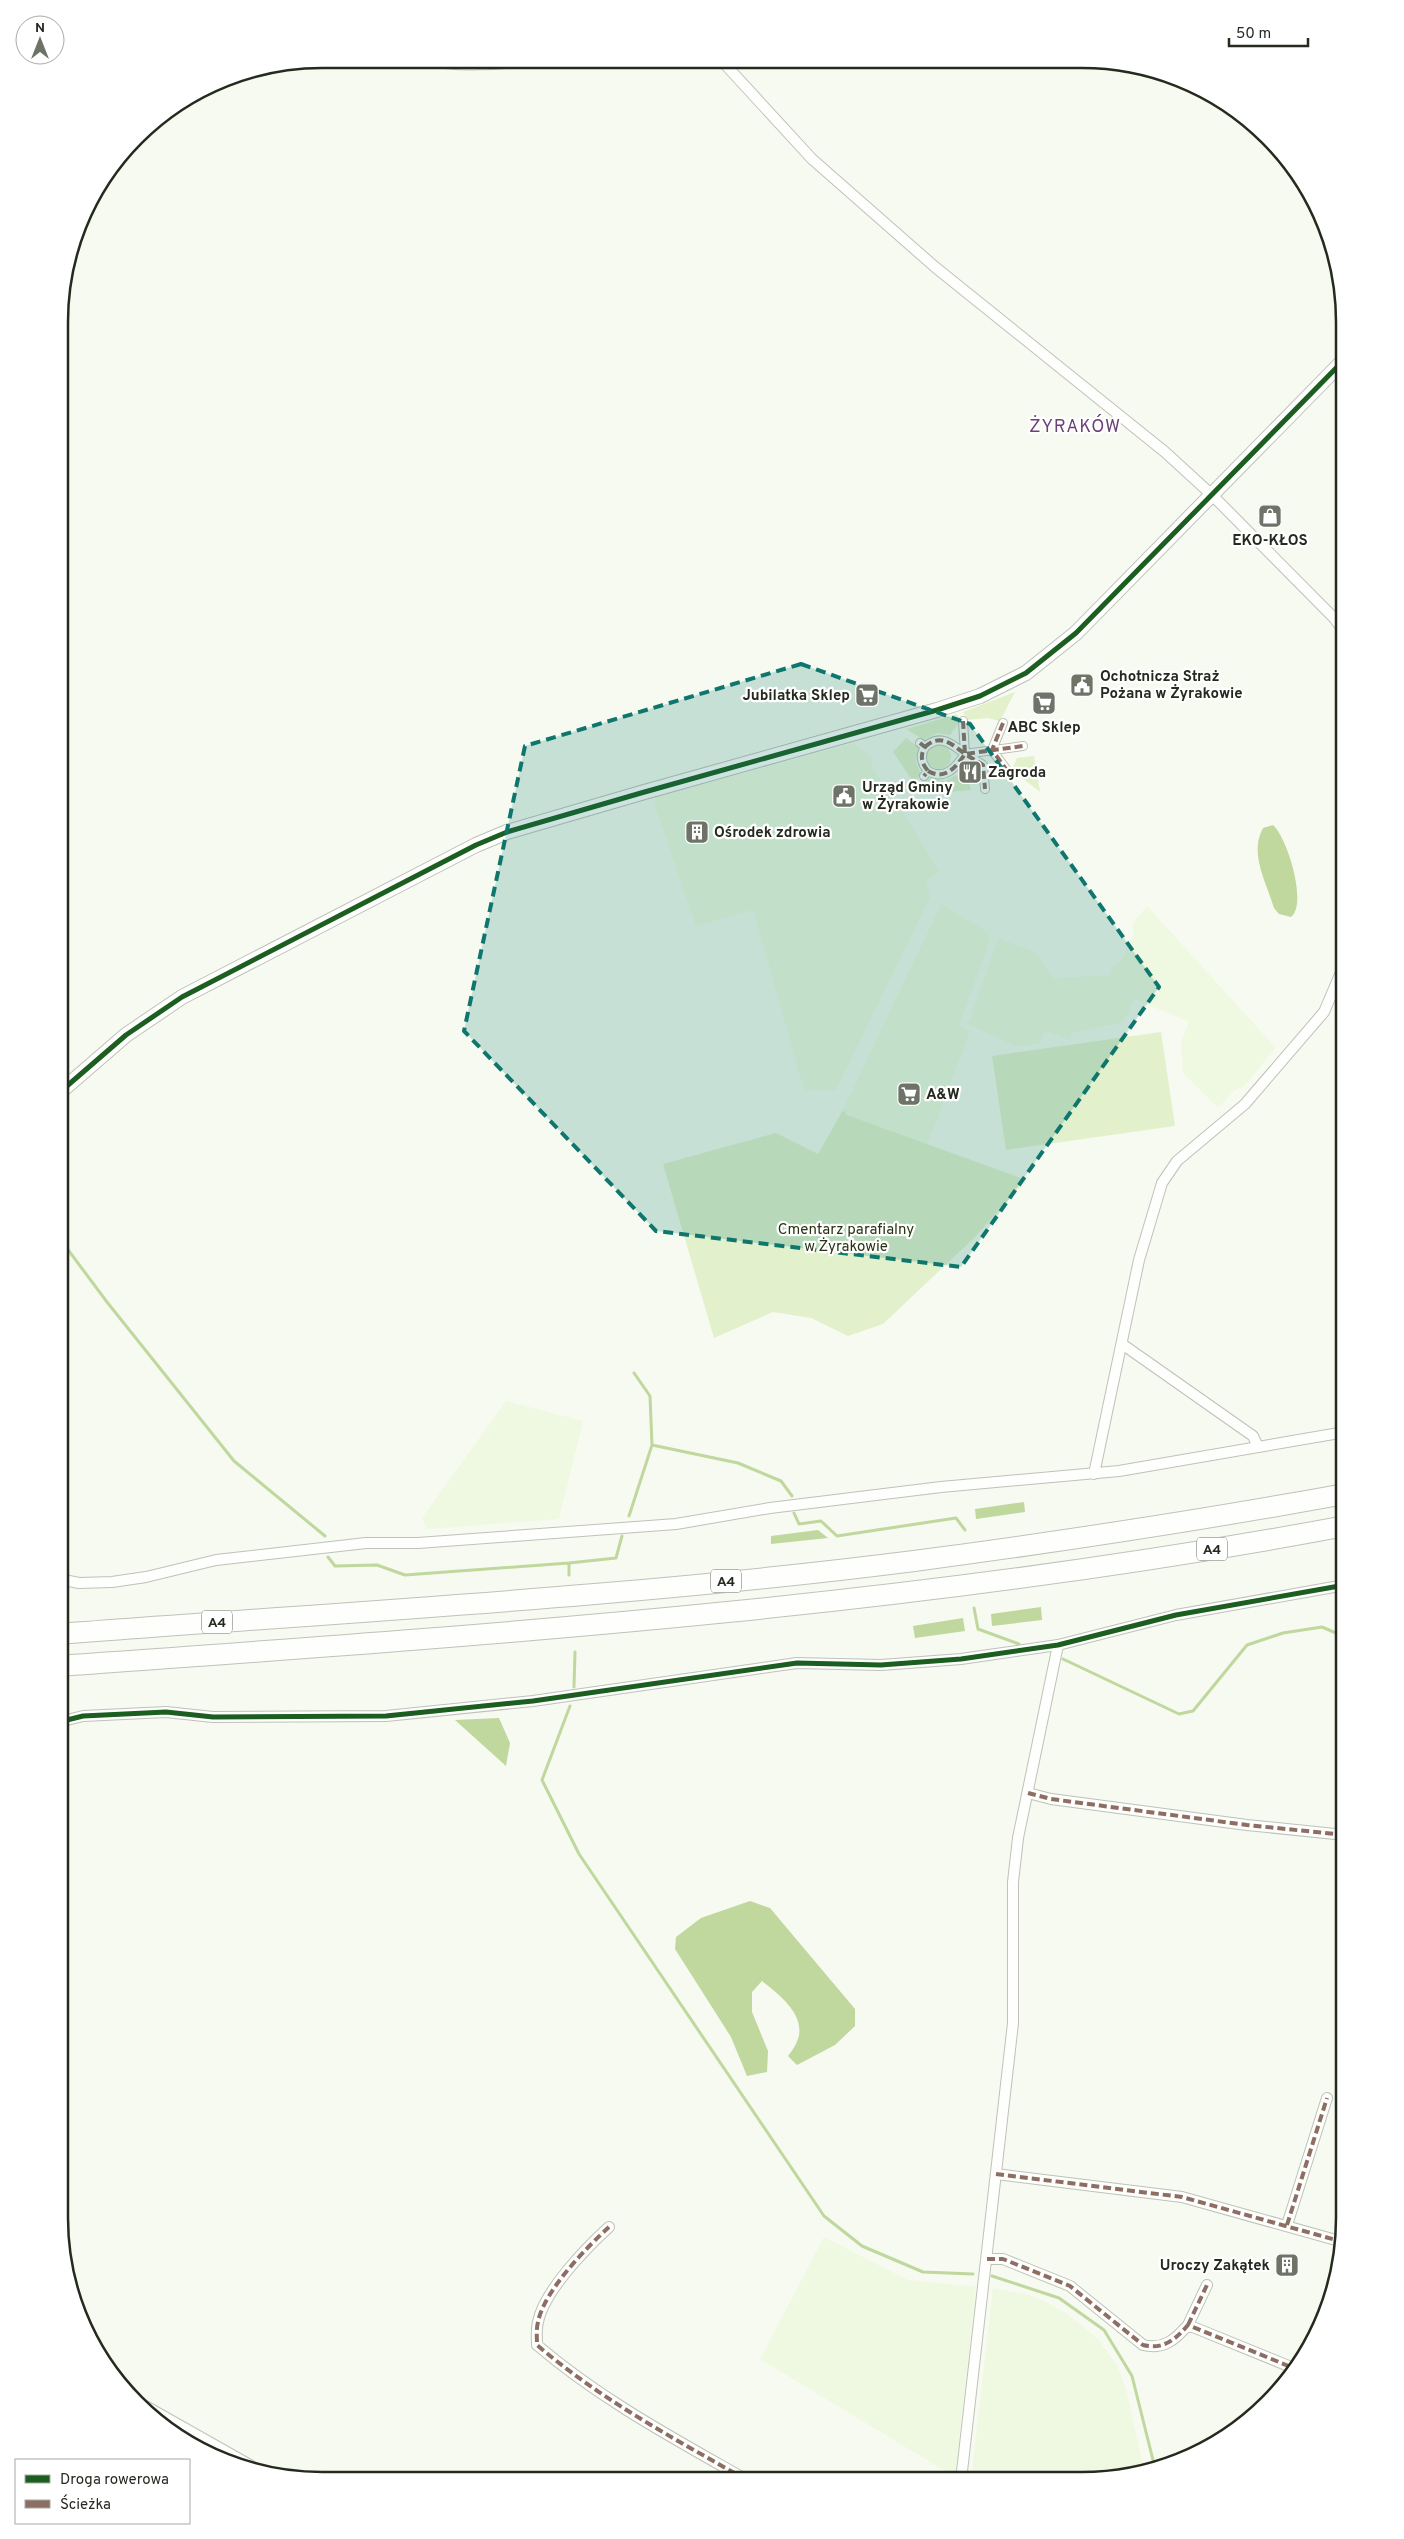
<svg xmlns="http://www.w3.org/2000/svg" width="1404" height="2539" viewBox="0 0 1404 2539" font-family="Overpass,sans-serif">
<rect width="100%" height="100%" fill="#f6faf1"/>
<!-- built -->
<path fill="#eff9e1" d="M854,743L872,758V768L908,820L939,872L926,881L930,897L836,1090H804L753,910L696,926L654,803L655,797Z
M941,904L989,933L990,940L959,1026L970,1031L928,1144L847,1115L843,1110Z
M1147,906L1276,1048L1245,1085L1234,1091L1218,1108L1183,1073L1181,1043L1189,1022L1135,999L1123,1022L1072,1033L1070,1040L1045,1031L1040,1044L1015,1046L968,1024L998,938L1035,952L1053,978L1110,975L1113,965L1121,961L1134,932L1132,924Z
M506,1401L583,1421L559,1519L427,1529L422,1518Z
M824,2237L908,2280L976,2287L955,2477L760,2359Z
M993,2288L1030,2295L1044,2301L1066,2313L1098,2339L1118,2367L1126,2389L1144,2470L1083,2480H971Z"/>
<!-- green -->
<path fill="#e2f1cc" d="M1015,692L1000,721L988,718L967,720L963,712Z
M957,714L960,722L950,735L937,733L923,740L907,729Z
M906,738L918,747L916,762L921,774L914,783L893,752Z
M927 757a12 12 0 1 1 24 0a12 12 0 1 1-24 0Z
M1034,756L1040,792L1012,770L1017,758Z
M956,775L970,785L971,790L939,793L921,787L928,778L945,781Z
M1161,1032L1175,1126L1006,1150L992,1056Z
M843,1110L847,1115L1026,1180L974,1238L883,1324L848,1336L811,1318L773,1312L714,1338L663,1164L776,1133L818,1154Z"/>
<!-- water -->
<path fill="#c0d79d" d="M1273,825C1287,837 1308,904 1291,917L1279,914L1274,908C1266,882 1249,853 1263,828Z
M1024,1502L1025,1512L976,1519L975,1509Z
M818,1530L828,1538L771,1544V1536Z
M1041,1607L1042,1620L992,1626L991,1614Z
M963,1618L965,1631L915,1638L913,1626Z
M499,1718L510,1743L506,1766L455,1720Z
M750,1901L770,1908L855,2009V2026L835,2045L797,2065L788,2056C792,2051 796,2045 798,2039C806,2014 778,1994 762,1981L752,1992V2012L768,2051L767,2072L747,2076L731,2037L675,1949L676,1937L701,1918Z"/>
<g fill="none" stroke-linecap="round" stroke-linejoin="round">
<!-- stream -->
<path stroke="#c0d79d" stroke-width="3" d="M60,1239L107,1302L234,1461L325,1536
M652,1445L738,1463L781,1481L792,1496
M794,1513L799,1524L821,1521L837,1536L956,1518L965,1530
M629,1516L652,1445L650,1396L634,1373
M328,1557L335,1566L377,1565L405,1575L569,1563
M569,1575V1563L616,1558L622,1536
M974,1608L978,1629L1019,1644
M1063,1659L1179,1714L1193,1711L1247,1645L1283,1633L1322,1627L1345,1637
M574,1687L575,1652
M570,1706L542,1780L579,1854L824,2216L862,2246L923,2272L973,2274
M992,2276L1059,2298L1104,2330L1132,2376L1155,2468"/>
<!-- pedestrian casing -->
<g stroke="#bec2b8" stroke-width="10">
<path id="pedestrian" d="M963,721L965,754L983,765L985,789
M1003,723L992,750L1009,773
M920,743L925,747C920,755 921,763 928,771L924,776
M925,747C940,733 952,744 965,754
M928,771C945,781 956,767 965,754L1023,746"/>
</g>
<!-- minor casing -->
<g stroke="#bec2b8" stroke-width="12">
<path id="minor" d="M417,59C457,67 495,65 535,60
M722,61L812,159L935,267L1165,452L1213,496L1334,618L1345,633
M1122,1344L1253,1436L1258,1447
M1094,1474L1139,1260L1162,1183L1177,1161L1245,1104L1324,1012L1345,963
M59,1579L79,1583L112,1582L146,1577L216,1560L366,1543H418L676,1524L770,1508L941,1487L1119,1471L1345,1432
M59,1722L83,1716L166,1712L213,1717L386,1716L533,1701L797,1663L881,1665L961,1659L1058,1645L1176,1615L1345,1585
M1028,1793L1051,1799L1247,1825L1345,1835
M996,2174L1182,2197L1343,2242
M1287,2225L1327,2098
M609,2227C586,2248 544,2291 538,2322C536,2329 537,2338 537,2345C600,2399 673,2438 745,2479
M987,2259H1003L1070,2286L1143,2345C1163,2350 1175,2340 1188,2325L1296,2369
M1188,2325L1207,2285
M961,2480L1013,2023V1882L1018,1838L1058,1645"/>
</g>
<!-- tertiary casing -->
<g stroke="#bec2b8" stroke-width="16">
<path id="tertiary" d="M60,1092L126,1035L182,997L476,845L507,832L641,793L937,710L980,696L1026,673L1076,633L1345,359
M145,2408L253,2469"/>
</g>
<!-- motorway casing -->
<g stroke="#bec2b8" stroke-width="22">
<path id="motorway" d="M59,1634C344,1612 631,1597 914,1561C1058,1542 1202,1520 1345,1494
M59,1666C489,1635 921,1606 1345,1526"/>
</g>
<!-- pedestrian -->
<use href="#pedestrian" stroke="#fefefd" stroke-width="8"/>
<!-- minor -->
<use href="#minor" stroke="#fefefd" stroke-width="10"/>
<!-- tertiary -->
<use href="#tertiary" stroke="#fefefd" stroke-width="14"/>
<!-- motorway -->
<use href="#motorway" stroke="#fefefd" stroke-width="20"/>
<!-- quiet -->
<path stroke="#8d6e63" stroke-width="4" stroke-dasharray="8 4" stroke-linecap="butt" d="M963,721L965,754L983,765L985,789
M1003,723L992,750L1009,773
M920,743L925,747C920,755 921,763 928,771L924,776
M925,747C940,733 952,744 965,754
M928,771C945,781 956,767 965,754L1023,746
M1028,1793L1051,1799L1247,1825L1345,1835
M996,2174L1182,2197L1343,2242
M1287,2225L1327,2098
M609,2227C586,2248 544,2291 538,2322C536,2329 537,2338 537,2345C600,2399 673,2438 745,2479
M987,2259H1003L1070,2286L1143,2345C1163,2350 1175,2340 1188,2325L1296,2369
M1188,2325L1207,2285"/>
<!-- cycleway casing -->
<g stroke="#fff" stroke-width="8">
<path id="cycleway" d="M60,1092L126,1035L182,997L476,845L507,832L641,793L937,710L980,696L1026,673L1076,633L1345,359
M59,1722L83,1716L166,1712L213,1717L386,1716L533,1701L797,1663L881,1665L961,1659L1058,1645L1176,1615L1345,1585"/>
</g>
<!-- cycleway -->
<use href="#cycleway" stroke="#1b5e20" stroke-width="5"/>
</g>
<!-- marked area -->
<path fill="#0f766e" fill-opacity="0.2" stroke="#0f766e" stroke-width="4" stroke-dasharray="10 6" stroke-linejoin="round" d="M801,664L970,724L1159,987L961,1267L656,1231L464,1031L525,746Z"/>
<!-- icons -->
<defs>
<g id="shop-square" transform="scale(1.25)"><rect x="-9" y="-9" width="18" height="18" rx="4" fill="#6e7368" stroke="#fff"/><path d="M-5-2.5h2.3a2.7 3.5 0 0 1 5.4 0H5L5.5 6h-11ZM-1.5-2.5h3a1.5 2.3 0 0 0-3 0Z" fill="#fff"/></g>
<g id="civic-square" transform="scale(1.25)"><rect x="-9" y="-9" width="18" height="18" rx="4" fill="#6e7368" stroke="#fff"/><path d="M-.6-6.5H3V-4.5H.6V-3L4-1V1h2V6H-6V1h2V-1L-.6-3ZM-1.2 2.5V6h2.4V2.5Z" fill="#fff"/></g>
<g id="supermarket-square" transform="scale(1.25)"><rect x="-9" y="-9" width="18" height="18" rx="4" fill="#6e7368" stroke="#fff"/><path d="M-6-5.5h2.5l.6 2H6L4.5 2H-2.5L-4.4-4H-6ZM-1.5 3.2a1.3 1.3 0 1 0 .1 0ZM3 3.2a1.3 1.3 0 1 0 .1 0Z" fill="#fff"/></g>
<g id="restaurant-square" transform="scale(1.25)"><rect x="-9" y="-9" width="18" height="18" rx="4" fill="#6e7368" stroke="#fff"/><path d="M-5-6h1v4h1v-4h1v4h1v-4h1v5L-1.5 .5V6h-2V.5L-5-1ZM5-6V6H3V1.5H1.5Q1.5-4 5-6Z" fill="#fff"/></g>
<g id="building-square" transform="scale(1.25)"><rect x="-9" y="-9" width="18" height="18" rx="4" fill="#6e7368" stroke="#fff"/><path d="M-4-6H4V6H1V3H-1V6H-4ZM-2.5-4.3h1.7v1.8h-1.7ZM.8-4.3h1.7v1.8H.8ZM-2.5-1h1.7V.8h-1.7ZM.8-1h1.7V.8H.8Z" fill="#fff"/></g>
</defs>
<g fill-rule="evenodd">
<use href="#shop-square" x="1270" y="516"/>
<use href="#civic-square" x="1082" y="685"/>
<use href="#supermarket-square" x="867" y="695"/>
<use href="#supermarket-square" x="1044" y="703"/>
<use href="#restaurant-square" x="970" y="772"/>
<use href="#civic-square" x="844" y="796"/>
<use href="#building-square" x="697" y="832"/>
<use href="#supermarket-square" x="909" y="1094"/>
<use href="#building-square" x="1287" y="2265"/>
</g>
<g text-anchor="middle" stroke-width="4.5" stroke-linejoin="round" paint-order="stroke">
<!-- shield labels -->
<g fill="#fff" stroke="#666a62" stroke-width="1">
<rect x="1197" y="1537.5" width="30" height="23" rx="4"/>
<rect x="711" y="1569.5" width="30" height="23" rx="4"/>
<rect x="202" y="1610.5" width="30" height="23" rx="4"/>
</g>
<g font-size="14" font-weight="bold" fill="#252a1f">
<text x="1212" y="1554">A4</text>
<text x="726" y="1586">A4</text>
<text x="217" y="1627">A4</text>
</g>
<!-- poi labels -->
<g font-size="15" font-weight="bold" fill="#252a1f" stroke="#fff" text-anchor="start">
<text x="1270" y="545" text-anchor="middle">EKO-KŁOS</text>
<text x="1100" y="681">Ochotnicza Straż<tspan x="1100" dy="17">Pożana w Żyrakowie</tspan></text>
<text x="850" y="700" text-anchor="end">Jubilatka Sklep</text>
<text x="1044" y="732" text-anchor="middle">ABC Sklep</text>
<text x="988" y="777">Zagroda</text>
<text x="862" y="792">Urząd Gminy<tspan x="862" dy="17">w Żyrakowie</tspan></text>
<text x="714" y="837">Ośrodek zdrowia</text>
<text x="926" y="1099">A&amp;W</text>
<text x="1270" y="2270" text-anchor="end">Uroczy Zakątek</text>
</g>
<!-- park labels -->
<g font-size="15" fill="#273311" stroke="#fff">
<text x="846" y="1234">Cmentarz parafialny<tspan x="846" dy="17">w Żyrakowie</tspan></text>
</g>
<!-- quarter labels -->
<g font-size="18" letter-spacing="1" fill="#6c4178" stroke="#fff">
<text x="1075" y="432">ŻYRAKÓW</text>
</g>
</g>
<!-- crop -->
<path d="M0 0H1404V2539H0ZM322 68H1082A254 254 0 0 1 1336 322V2218A254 254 0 0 1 1082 2472H322A254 254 0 0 1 68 2218V322A254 254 0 0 1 322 68Z" fill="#fff" fill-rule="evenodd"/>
<path fill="none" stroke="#252a1f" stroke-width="2.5" d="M322 68H1082A254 254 0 0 1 1336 322V2218A254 254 0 0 1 1082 2472H322A254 254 0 0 1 68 2218V322A254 254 0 0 1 322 68Z"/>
<!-- legend -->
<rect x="15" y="2459" width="175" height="65" fill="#ffffff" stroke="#a8aaa5"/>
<rect x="25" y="2475" width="25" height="8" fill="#1b5e20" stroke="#a8aaa5"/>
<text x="60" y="2484" font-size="15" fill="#252a1f">Droga rowerowa</text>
<rect x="25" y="2500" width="25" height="8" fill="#8d6e63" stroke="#a8aaa5"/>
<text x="60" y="2509" font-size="15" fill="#252a1f">Ścieżka</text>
<!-- north arrow -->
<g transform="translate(40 40)"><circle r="24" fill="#ffffff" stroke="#a8aaa5"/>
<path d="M0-4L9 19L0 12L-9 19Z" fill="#6e7368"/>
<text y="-8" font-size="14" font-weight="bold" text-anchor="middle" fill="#252a1f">N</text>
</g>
<!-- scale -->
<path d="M1229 38v8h79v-8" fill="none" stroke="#252a1f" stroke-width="2.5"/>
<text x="1236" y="38" font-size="15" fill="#252a1f" stroke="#ffffff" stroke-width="4" paint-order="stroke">50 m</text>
</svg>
